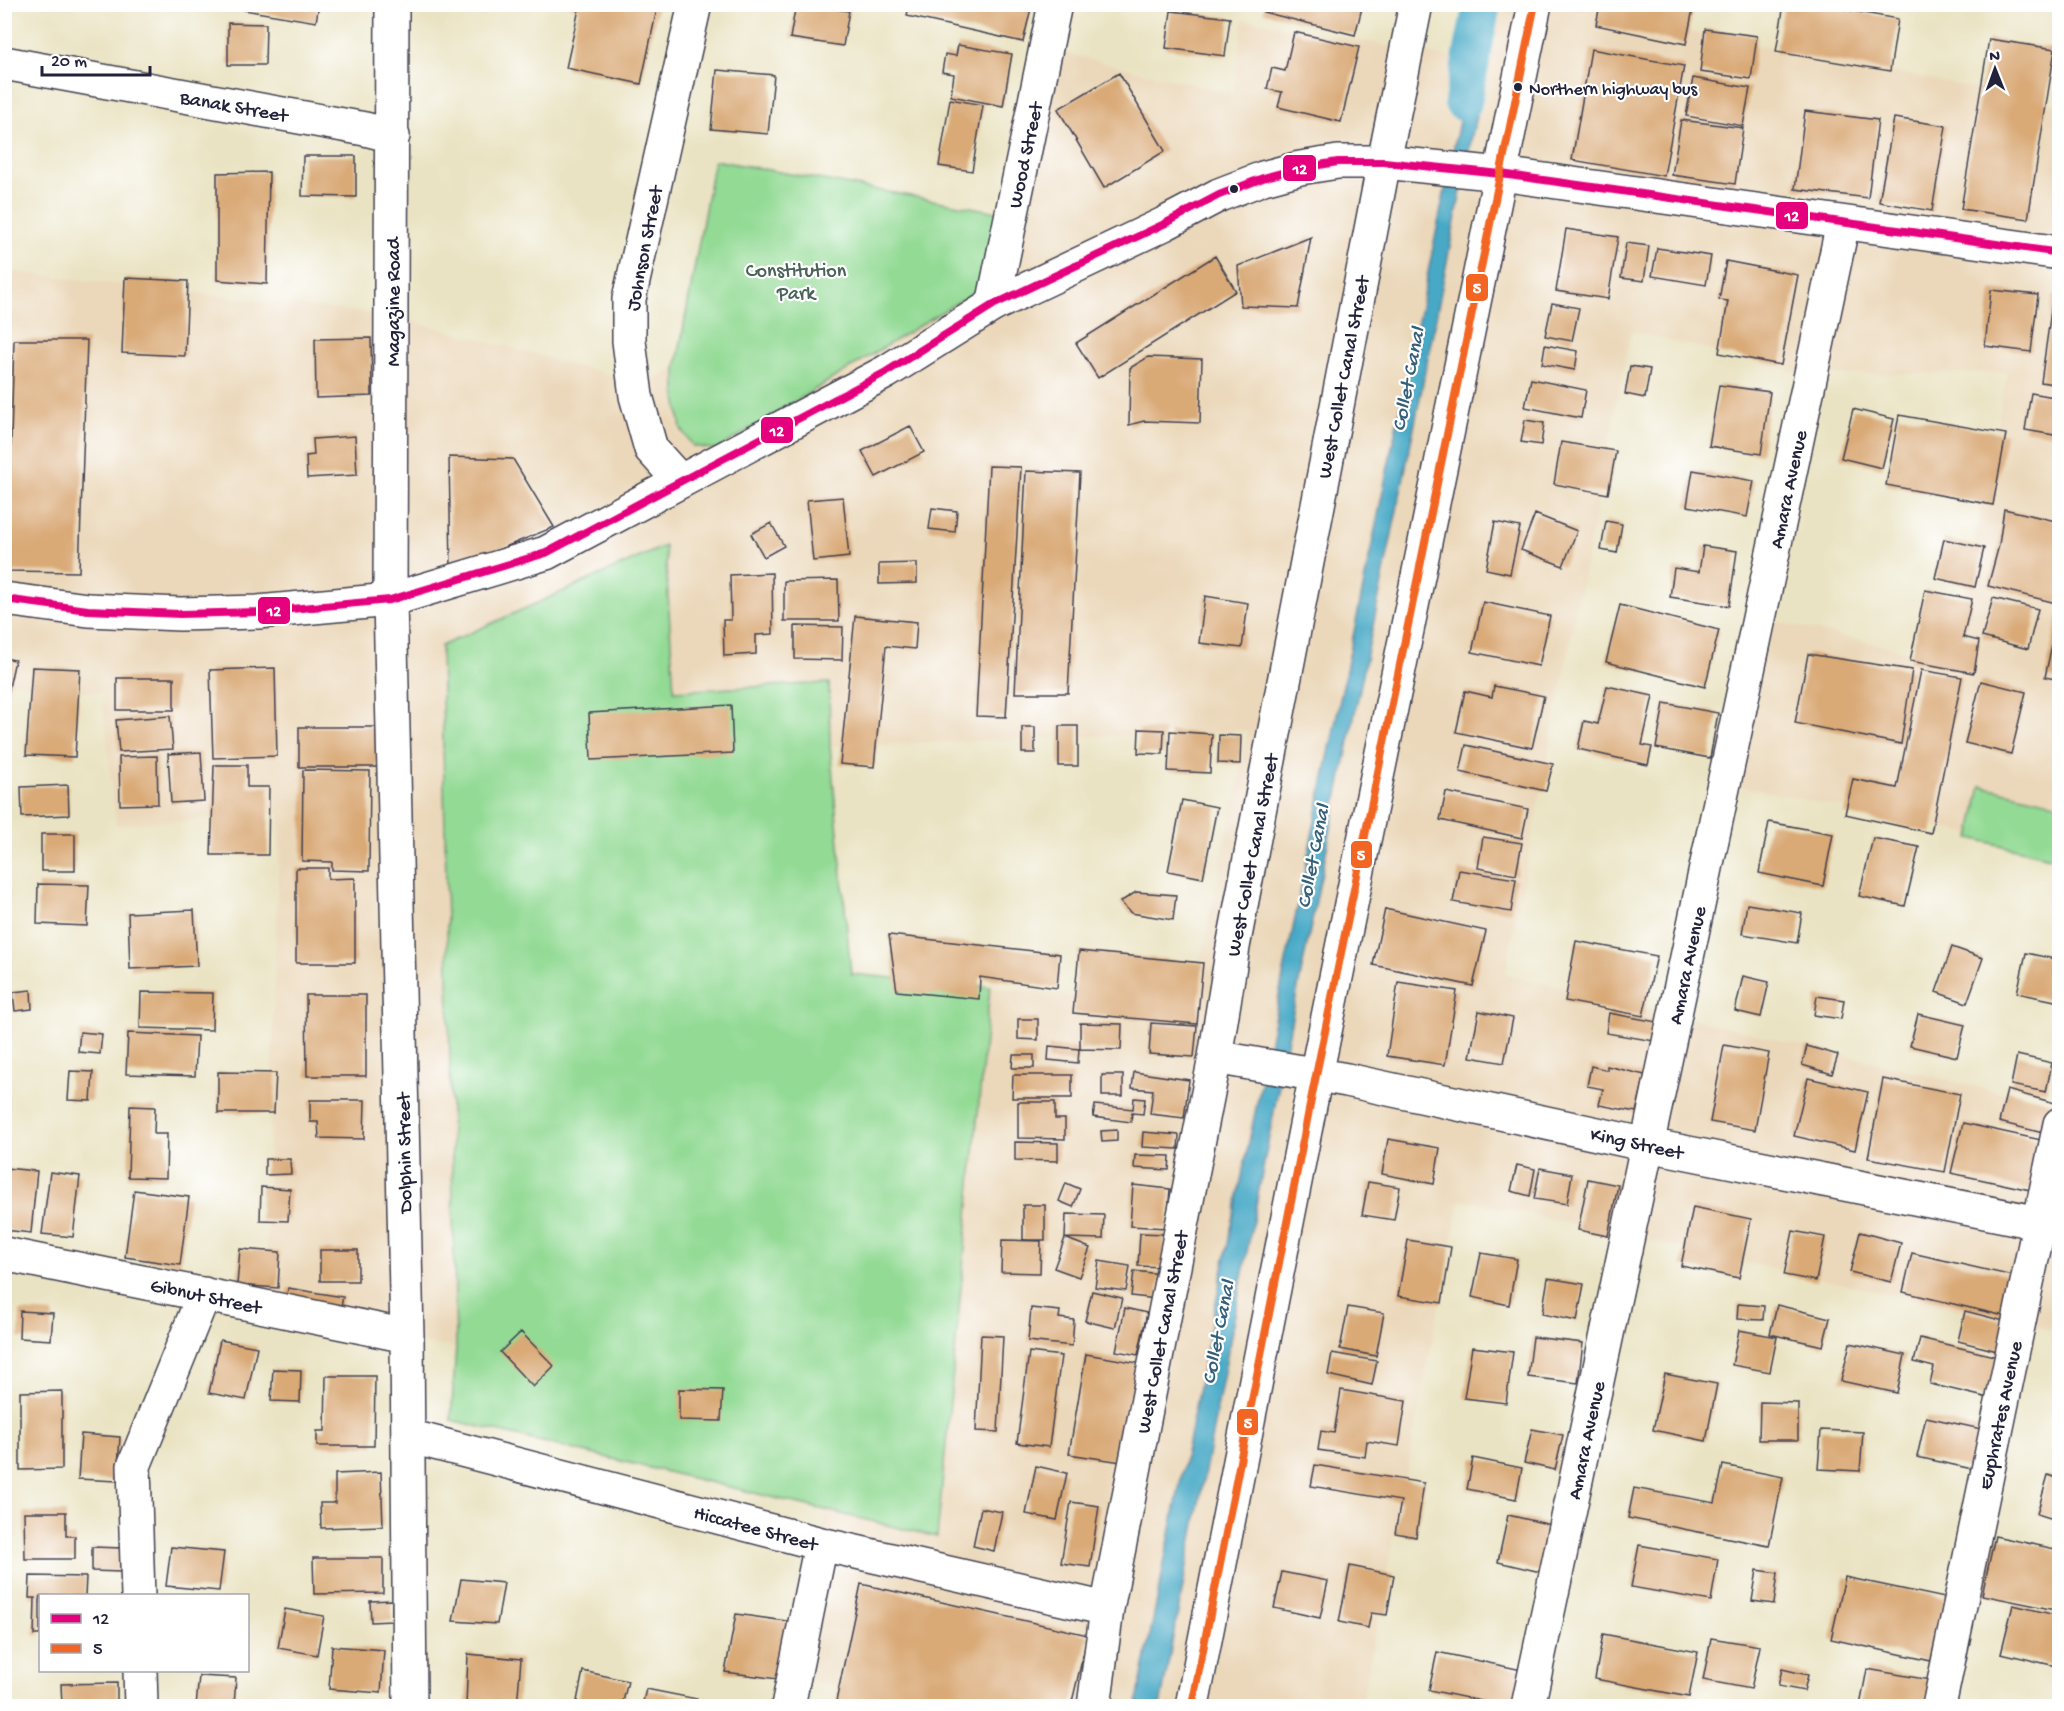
<svg xmlns="http://www.w3.org/2000/svg" width="2064" height="1711" viewBox="0 0 2064 1711" font-family="'Gochi Hand',sans-serif">
<rect width="100%" height="100%" fill="#fff"/>
<filter id="ink" filterUnits="userSpaceOnUse"><feTurbulence type="fractalNoise" baseFrequency=".0167" numOctaves="2"/><feDisplacementMap in="SourceGraphic" scale="12" xChannelSelector="R" yChannelSelector="G"/><feConvolveMatrix kernelMatrix="1 2 1 2 8 2 1 2 1" color-interpolation-filters="sRGB"/></filter>
<filter id="wash" filterUnits="userSpaceOnUse"><feTurbulence type="fractalNoise" baseFrequency=".008" numOctaves="4" result="noise"/><feDisplacementMap in="SourceGraphic" scale="24" xChannelSelector="R" yChannelSelector="G"/><feGaussianBlur stdDeviation="1.35" result="paint"/><feColorMatrix in="noise" values="0 0 0 0 0 0 0 0 0 0 0 0 0 0 0 0 0 1.4 0 .05"/><feComposite in="paint" operator="in"/></filter>
<g filter="url(#wash)">
<rect width="100%" height="100%" fill="#eae3c3"/>
<!-- built -->
<path fill="#ebd8ba" d="M1498,5H1674L1671,28L2059,105V852L1733,785L1768,619L1951,662L2007,372L1811,375L1631,331L1505,974L2059,1107V1332L1460,1199L1361,1706H1160L1293,1012L1416,418Z
M1243,19L1471,61L1210,1331L1136,1706H921L798,1678L826,1510L937,1536L990,987L1190,1009L1248,731L830,746L828,683L674,691L664,547L441,646L456,1348L264,1320L280,813L116,825L102,693L5,683V271L393,316L643,384L676,369V396L984,286L1039,47L1233,94Z"/>
<!-- green -->
<path fill="#93da94" stroke="#5a7e68" stroke-width="1.5" d="M714,160L998,212L984,286L716,450L693,446L681,429L676,396V369Z
M665,546L674,691L829,683L830,746L851,974L990,987L937,1537L451,1420L456,1347L441,646Z
M1981,786L2059,804V859L1970,838Z"/>
<!-- water -->
<path fill="#47a9c6" stroke="#346680" stroke-width="1.5" d="M1483,5H1498L1416,418L1293,1012L1160,1706H1136L1210,1331Z"/>
<g fill="none" stroke-linecap="round" stroke-linejoin="round">
<!-- canal -->
<path stroke="#47a9c6" stroke-width="38" d="M1463,102L1482,4"/>
</g>
<g id="blocks">
<!-- building -->
<path fill="#d9a976" d="M245,4H319L316,22L244,10Z
M564,4H658L641,84L566,68L579,9Z
M796,4L849,11L843,46L790,38Z
M909,4H1032L1023,42L907,16Z
M1265,4H1363L1355,35L1263,12Z
M1600,4H1694L1686,44L1596,25Z
M1784,4H1813L1898,19L1890,71L1776,52Z
M1171,11L1230,18L1225,56L1166,48Z
M228,23L266,24L265,65H228Z
M1705,29L1757,36L1751,79L1700,72Z
M1294,32L1359,47L1341,122L1278,107L1282,92L1267,89L1272,68L1285,71Z
M1989,39L2055,49L2028,219L1961,209Z
M958,45L1012,54L1003,106L951,96L954,74L942,72L945,54L956,56Z
M1591,49L1684,66L1664,176L1572,160Z
M717,70L774,75L768,134L711,129Z
M1119,73L1165,151L1104,188L1058,109Z
M1693,78L1750,88L1743,126L1686,116Z
M950,99L983,105L972,171L939,166Z
M1805,111L1878,120L1868,198L1795,189Z
M1894,118L1946,126L1932,211L1879,202Z
M1681,120L1743,128L1735,184L1672,175Z
M4,137L10,138L6,164H4Z
M303,156H356V197L302,196Z
M269,172L267,284L217,280V173Z
M4,195H11L8,257H4Z
M1566,229L1618,237L1608,299L1556,291Z
M1311,237L1298,308L1241,306L1238,266Z
M1626,243L1649,246L1644,281L1621,278Z
M1657,248L1711,256L1706,285L1652,276Z
M1215,256L1236,291L1098,378L1076,343Z
M1726,261L1798,275L1781,365L1719,353L1728,301L1719,300Z
M125,278L188,281L185,356L122,353Z
M1991,290L2038,295L2031,352L1985,346Z
M2053,296L2060,297V385L2041,382Z
M1552,303L1579,308L1572,341L1545,336Z
M371,338L372,396L316,398L315,339Z
M14,340H87L79,572L7,571Z
M1545,345L1578,351L1575,370L1542,364Z
M1148,357L1202,359L1200,423L1144,421L1129,425L1130,368Z
M1630,366L1650,369L1645,398L1625,394Z
M1531,379L1586,390L1581,418L1525,407Z
M1719,385L1770,392L1761,454L1709,446Z
M2031,393L2060,398V436L2025,430Z
M1853,409L1894,419L1882,468L1841,458Z
M1899,415L2006,434L1993,505L1886,485Z
M1525,420L1544,423L1541,445L1521,442Z
M910,426L924,452L876,477L862,451Z
M355,436L357,475L307,478L306,456L314,455L313,439Z
M1561,442L1616,451L1608,494L1554,484Z
M449,457L513,459L554,527L451,569Z
M989,466L1021,467L1006,717L976,716Z
M1693,470L1754,481L1747,517L1687,506Z
M1026,471L1080,473L1068,693H1015Z
M843,497L849,557L813,561L807,500Z
M932,508L957,511L955,532L929,529Z
M2004,509L2060,522V604L1988,586L1999,545Z
M1535,514L1577,531L1563,566L1521,550Z
M1606,521L1622,524L1617,553L1601,550Z
M1495,522L1520,527L1510,574L1486,569Z
M771,523L784,546L764,557L751,534Z
M1944,539L1984,548L1975,587L1935,578Z
M1703,546L1737,551L1729,606L1670,597L1674,568L1699,572Z
M917,563V583L879,584V564Z
M772,573L773,634L756,635V654L724,656L723,620H731L730,575Z
M838,580L839,621H784V581Z
M1925,590L1972,599L1963,637L1979,641L1974,673L1910,661Z
M1205,596L1248,603L1242,648L1199,643Z
M1993,598L2038,609L2028,649L1982,637Z
M1483,602L1550,616L1539,666L1472,652Z
M1620,605L1719,630L1705,687L1606,662Z
M2059,612H2060V680L2045,677Z
M855,616L917,622L915,649L886,646L874,767L840,764Z
M795,626L843,627L842,660L795,659Z
M1808,654L1912,670L1901,744L1795,723Z
M4,658L15,660L7,697L4,696Z
M32,667L80,669L75,757L26,755Z
M275,668L277,756L213,758L210,670Z
M1921,670L1962,677L1931,833L1845,814L1853,779L1897,788Z
M117,678H174V710H117Z
M1981,681L2026,692L2011,754L1965,743Z
M1494,686L1544,696L1532,748L1456,732L1465,691L1492,697Z
M1607,686L1653,696L1642,745L1652,747L1648,765L1578,749L1584,721L1598,724Z
M1664,703L1718,713L1710,758L1656,748Z
M731,705L733,753L591,760L589,713Z
M170,716L173,749L119,752L116,720Z
M1059,726H1078V766H1059Z
M299,727H376L377,767H299Z
M1022,727H1035V753H1022Z
M1139,729L1164,730L1163,754L1138,753Z
M1170,731L1212,734L1210,773L1168,771Z
M1219,735L1241,736L1240,764L1218,763Z
M1466,745L1553,764L1546,791L1460,772Z
M201,752L204,801L171,803L168,754Z
M157,756L158,804L120,805L119,757Z
M214,765H247V787H269L268,855H211Z
M303,770L370,771L369,871L332,870V862L302,861Z
M68,785L69,815L22,817L21,787Z
M1446,792L1528,809L1522,838L1440,820Z
M1182,800L1217,807L1203,878L1168,871Z
M1769,822L1833,834L1823,886L1759,873Z
M41,834H75V871H41Z
M1483,837L1522,843L1516,875L1478,868Z
M1873,838L1919,847L1905,906L1859,896Z
M296,868H328V879L355,878V963H296Z
M1459,870L1516,879L1511,912L1453,902Z
M38,884L89,885L87,926L37,924Z
M1136,892L1176,895L1173,920L1131,913L1120,902Z
M1747,904L1802,913L1797,943L1742,934Z
M1385,909L1486,931L1473,986L1373,965Z
M194,910L197,966L130,969L128,913Z
M889,935L1060,954L1057,988L980,977L979,999L897,991Z
M1576,941L1657,956L1643,1016L1565,1001Z
M1952,947L1983,958L1967,1003L1936,992Z
M1079,951L1203,963L1197,1024L1073,1013Z
M2026,953L2060,960V1002L2017,993Z
M1743,976L1769,982L1761,1017L1735,1011Z
M1398,982L1457,991L1445,1065L1387,1056Z
M31,990L32,1009L15,1011L13,992Z
M141,992L213,993L212,1030L140,1028Z
M306,995H366V1076H307Z
M1817,996L1844,1000L1841,1019L1814,1015Z
M1479,1011L1513,1018L1504,1063L1470,1057Z
M1609,1013L1657,1022L1654,1041L1606,1033Z
M1918,1014L1965,1025L1957,1057L1910,1046Z
M1018,1019H1038V1040L1018,1039Z
M1080,1023L1122,1024L1121,1050L1080,1049Z
M1151,1023L1197,1026L1194,1057L1149,1054Z
M80,1032L102,1034L100,1054L78,1052Z
M128,1033L197,1036L195,1076L126,1074Z
M1724,1045L1769,1053L1755,1130L1710,1122Z
M1049,1046L1079,1049L1078,1063L1048,1060Z
M1807,1046L1838,1055L1832,1074L1802,1065Z
M1013,1055H1034V1068H1012Z
M2017,1055L2052,1063L2046,1092L2011,1085Z
M1591,1066L1607,1070V1066L1645,1075L1636,1112L1599,1105L1603,1089L1587,1086Z
M70,1071L93,1072L91,1101L68,1100Z
M218,1072L276,1073L274,1113H218Z
M1134,1072L1189,1080L1184,1118L1150,1114L1153,1090L1132,1088Z
M1013,1075H1072V1098H1012Z
M1102,1075H1123V1096H1102Z
M1808,1078L1868,1092L1855,1150L1794,1136Z
M1883,1079L1960,1094L1945,1172L1868,1158Z
M2007,1090L2055,1103L2047,1134L1999,1122Z
M1134,1098L1145,1099L1143,1114L1132,1113L1131,1122L1093,1117L1095,1105L1133,1109Z
M310,1100H365L364,1139L319,1138L318,1122H310Z
M1018,1102H1055V1119H1065V1139L1018,1138Z
M130,1106L155,1107L154,1134H167L166,1178L128,1177Z
M1963,1123L2046,1141L2035,1191L1951,1173Z
M1117,1130V1141L1102,1142L1101,1131Z
M1143,1132L1179,1135L1178,1149L1142,1147Z
M1388,1139L1440,1148L1434,1184L1382,1174Z
M1015,1142L1058,1143V1161L1015,1160Z
M1135,1155L1170,1156L1169,1170L1134,1168Z
M265,1159H290L291,1174L265,1175Z
M1517,1165L1535,1169L1530,1196L1511,1191Z
M4,1168L37,1171L31,1233L4,1230Z
M1540,1168L1572,1174L1567,1204L1534,1199Z
M50,1172L80,1176L73,1237L42,1234Z
M1588,1179L1618,1185L1608,1236L1578,1230Z
M1368,1182L1400,1187L1394,1220L1362,1215Z
M1066,1183L1080,1189L1073,1207L1059,1201Z
M1133,1185L1170,1189L1167,1228L1130,1226Z
M261,1187L290,1189L288,1221L260,1220Z
M134,1190L189,1197L180,1265L125,1257Z
M1023,1205H1045V1240H1023Z
M1693,1207L1751,1219L1739,1278L1681,1266Z
M1066,1214L1104,1215L1103,1239L1065,1238Z
M1793,1231L1825,1237L1816,1281L1784,1275Z
M1860,1232L1901,1243L1891,1282L1850,1272Z
M1140,1233L1165,1234L1163,1267L1138,1266Z
M1065,1238L1090,1248L1079,1277L1054,1268Z
M1002,1240L1041,1241L1040,1273L1001,1272Z
M1408,1240L1451,1247L1442,1303L1398,1296Z
M240,1249L280,1252L278,1288L237,1285Z
M320,1250H358V1281H320Z
M1481,1253L1517,1259L1509,1305L1472,1297Z
M1912,1253L2022,1278L2013,1318L1903,1292Z
M1099,1261L1130,1266L1126,1291L1095,1287Z
M1134,1271L1160,1274L1157,1299L1131,1296Z
M1548,1278L1584,1284L1577,1321L1542,1314Z
M288,1288L343,1297L340,1311L286,1301Z
M1092,1291L1122,1298L1115,1328L1085,1321Z
M1738,1304L1764,1306L1763,1320L1737,1319Z
M1777,1305L1830,1318L1823,1346L1770,1334Z
M1348,1307L1384,1313L1376,1356L1340,1349Z
M1031,1308L1060,1311L1059,1318L1074,1320L1072,1346L1028,1341Z
M1125,1308L1147,1313L1138,1355L1116,1351Z
M20,1311L53,1313L51,1340L19,1338Z
M1965,1311L2012,1323L2005,1353L1958,1341Z
M1739,1330L1777,1337L1770,1372L1732,1365Z
M521,1332L554,1366L533,1387L500,1352Z
M981,1335L1003,1336L998,1432L976,1431Z
M1533,1337L1583,1343L1578,1383L1528,1377Z
M1920,1338L2002,1358L1993,1399L1930,1384L1934,1367L1914,1362Z
M220,1340L257,1347L246,1400L209,1393Z
M1850,1343L1905,1355L1897,1393L1841,1381Z
M1472,1347L1513,1352L1506,1403L1464,1398Z
M1029,1352L1061,1356L1049,1447L1017,1443Z
M1332,1353L1377,1361L1372,1385L1328,1375Z
M1086,1354L1138,1363L1121,1462L1069,1454Z
M273,1369L301,1370L300,1402L271,1401Z
M1665,1374L1717,1384L1706,1441L1653,1430Z
M326,1376H375L374,1446H317V1431H325Z
M679,1389L723,1390L721,1421L679,1420Z
M1341,1390L1406,1401L1399,1446L1367,1441L1365,1457L1318,1450L1321,1431L1334,1433Z
M62,1391V1469L20,1470V1392Z
M1760,1402L1798,1403V1440H1759Z
M1926,1417L1986,1430L1977,1470L1917,1457Z
M1532,1429L1563,1435L1555,1470L1524,1463Z
M1821,1430L1863,1432L1860,1471L1818,1469Z
M81,1434L120,1437L117,1481L78,1479Z
M1473,1458L1522,1468L1516,1499L1467,1489Z
M1315,1465L1424,1483L1416,1537L1395,1533L1401,1501L1311,1486Z
M1723,1465L1783,1477L1769,1546L1628,1518L1634,1488L1715,1503Z
M1036,1466L1067,1473L1057,1520L1026,1514Z
M381,1472L383,1526L321,1528L320,1503H335V1474Z
M2048,1475L2060,1479V1521L2037,1514Z
M1071,1502L1099,1506L1090,1567L1061,1563Z
M981,1508L1002,1512L994,1551L973,1546Z
M24,1512H66V1536H75V1559H25Z
M1508,1515L1556,1526L1545,1573L1498,1562Z
M1995,1536L2060,1550V1611L1982,1595Z
M1639,1545L1718,1559L1711,1601L1631,1587Z
M92,1547L122,1548L121,1572L92,1571Z
M171,1547L224,1552L219,1591L166,1586Z
M313,1558H383V1593L314,1594Z
M1350,1566L1394,1575L1387,1615L1371,1613L1368,1628L1339,1622Z
M1757,1570L1778,1573L1774,1604L1752,1601Z
M1282,1572L1328,1581L1320,1618L1274,1608Z
M30,1576L86,1577L85,1596H40V1635H34L35,1598H29Z
M1845,1577L1945,1598L1931,1661L1831,1639Z
M461,1579L504,1583L497,1624L453,1621Z
M861,1584L1088,1635L1071,1706H835Z
M392,1600V1621L371,1622L370,1601Z
M2013,1605L2060,1616V1667L2001,1653Z
M285,1609L324,1616L317,1655L278,1648Z
M736,1614L793,1622L778,1679L725,1672Z
M1603,1634L1698,1652L1689,1697L1595,1679Z
M1711,1638L1760,1646L1751,1689L1703,1680Z
M332,1646L384,1650L381,1693L329,1689Z
M1437,1652L1522,1670L1514,1706H1505L1429,1690Z
M468,1654L521,1659L517,1706H466Z
M1782,1669L1808,1675L1804,1691L1778,1686Z
M1867,1669L1930,1680L1926,1706H1860Z
M583,1671L628,1681L622,1706H576Z
M199,1676L236,1678L234,1706H196Z
M117,1683V1706H62L61,1684Z
M646,1689L697,1699L696,1706H642Z"/>
</g>
</g>
<g filter="url(#ink)">
<use href="#blocks" fill-opacity="0" stroke="#403f4f" stroke-width="1.5"/>
<g fill="none" stroke-linecap="round" stroke-linejoin="round">
<!-- minor casing -->
<g stroke="#403f4f" stroke-width="36">
<path id="minor" d="M392,4L390,600L407,1336L410,1706
M4,63L365,129L393,136
M993,305L1055,4
M680,481L651,449L636,396L629,341V299L695,4
M1215,1057L1347,1080L1648,1145L2060,1227
M4,1254L407,1336
M408,1436L821,1544L1107,1609
M138,1596L134,1466L204,1294
M140,1670L141,1706
M788,1706L821,1544
M1094,1706L1107,1609L1215,1057L1233,947L1384,162L1416,4
M1192,1706L1312,1095L1535,4
M1528,1706L1843,223
M1939,1706L2060,1124"/>
</g>
<!-- major casing -->
<g stroke="#403f4f" stroke-width="36">
<path id="major" d="M4,599L88,610L180,614L258,612L390,600L546,553L886,372L993,305L1164,224L1219,195L1263,178L1300,168L1338,162H1384L1501,174L2060,253"/>
</g>
<!-- minor -->
<use href="#minor" stroke="#fff" stroke-width="33"/>
<!-- major -->
<use href="#major" stroke="#fff" stroke-width="33"/>
<!-- bus-1 casing -->
<g stroke="#fff" stroke-width="12">
<path id="bus-1" d="M4,599L88,610L180,614L258,612L390,600L546,553L886,372L993,305L1164,224L1219,195L1263,178L1300,168L1338,162H1384L1501,174L2060,253"/>
</g>
<!-- bus-2 casing -->
<g stroke="#fff" stroke-width="12">
<path id="bus-2" d="M1192,1706L1312,1095L1535,4"/>
</g>
<!-- bus-1 -->
<use href="#bus-1" stroke="#e5007d" stroke-width="8"/>
<!-- bus-2 -->
<use href="#bus-2" stroke="#f26522" stroke-width="8"/>
</g>
</g>
<!-- markers -->
<g fill="#22223b" stroke="#fff" stroke-width="2">
<circle cx="1518" cy="87" r="5"/>
<circle cx="1234" cy="189" r="5"/>
</g>
<g text-anchor="middle" stroke-width="4.5" stroke-linejoin="round" paint-order="stroke">
<!-- bus labels -->
<g font-size="18" fill="#22223b" stroke="#fff" text-anchor="start">
<text x="1529" y="94">Northern highway bus</text>
</g>
<!-- street labels -->
<g font-size="20" fill="#22223b" stroke="#fff">
<text transform="translate(234 105) rotate(10)" y="7">Banak Street</text>
<text transform="translate(1024 155) rotate(-78)" y="7">Wood Street</text>
<text transform="translate(643 248) rotate(-79)" y="7">Johnson Street</text>
<text transform="translate(392 302) rotate(-90)" y="7">Magazine Road</text>
<text transform="translate(1342 377) rotate(-79)" y="7">West Collet Canal Street</text>
<text transform="translate(1787 489) rotate(-78)" y="7">Amara Avenue</text>
<text transform="translate(1251 855) rotate(-79)" y="7">West Collet Canal Street</text>
<text transform="translate(1686 965) rotate(-78)" y="7">Amara Avenue</text>
<text transform="translate(1637 1142) rotate(12)" y="7">King Street</text>
<text transform="translate(403 1153) rotate(-91)" y="7">Dolphin Street</text>
<text transform="translate(206 1295) rotate(12)" y="7">Gibnut Street</text>
<text transform="translate(1161 1332) rotate(-79)" y="7">West Collet Canal Street</text>
<text transform="translate(1999 1415) rotate(-78)" y="7">Euphrates Avenue</text>
<text transform="translate(1585 1440) rotate(-78)" y="7">Amara Avenue</text>
<text transform="translate(756 1527) rotate(15)" y="7">Hiccatee Street</text>
</g>
<!-- park labels -->
<g font-size="20" fill="#4a625a" stroke="#fff">
<text x="796" y="276">Constitution<tspan x="796" dy="23">Park</tspan></text>
</g>
<!-- water labels -->
<g font-size="21" font-style="italic" fill="#335f7a" stroke="#fff">
<text transform="translate(1407 379) rotate(-79)" y="7">Collet Canal</text>
<text transform="translate(1312 856) rotate(-79)" y="7">Collet Canal</text>
<text transform="translate(1217 1332) rotate(-79)" y="7">Collet Canal</text>
</g>
</g>
<g stroke="#fff" stroke-width="2">
<rect x="1282" y="154" width="35" height="28" rx="6" fill="#e5007d"/>
<rect x="1775" y="201" width="34" height="29" rx="6" fill="#e5007d"/>
<rect x="1465" y="273" width="24" height="29" rx="6" fill="#f26522"/>
<rect x="760" y="416" width="34" height="28" rx="6" fill="#e5007d"/>
<rect x="257" y="596" width="34" height="29" rx="6" fill="#e5007d"/>
<rect x="1350" y="840" width="23" height="29" rx="6" fill="#f26522"/>
<rect x="1236" y="1408" width="23" height="28" rx="6" fill="#f26522"/>
</g>
<g font-size="16" text-anchor="middle" font-weight="bold" fill="#fff">
<text x="1300" y="174">12</text>
<text x="1792" y="221">12</text>
<text x="1477" y="293">5</text>
<text x="777" y="436">12</text>
<text x="274" y="616">12</text>
<text x="1361" y="860">5</text>
<text x="1248" y="1428">5</text>
</g>
<!-- margin -->
<rect width="2064" height="1711" fill="none" stroke="#fff" stroke-width="24"/>
<!-- legend -->
<rect x="39" y="1594" width="210" height="78" fill="#ffffff" stroke="#a7a7b1" stroke-width="1.5"/>
<rect x="51" y="1614" width="30" height="9" fill="#e5007d" stroke="#a7a7b1" stroke-width="1.5"/>
<text x="93" y="1624" font-size="18" fill="#22223b">12</text>
<rect x="51" y="1644" width="30" height="9" fill="#f26522" stroke="#a7a7b1" stroke-width="1.5"/>
<text x="93" y="1654" font-size="18" fill="#22223b">5</text>
<!-- north arrow -->
<g transform="translate(1995 69) rotate(359)" stroke="#ffffff" stroke-width="4.5" paint-order="stroke">
<path d="M0-4.5L10 22L0 15L-10 22Z" fill="#22223b"/>
<text y="-9" font-size="16" font-weight="bold" text-anchor="middle" fill="#22223b">N</text>
</g>
<!-- scale -->
<path d="M42 66v9h108v-9" fill="none" stroke="#22223b" stroke-width="3"/>
<text x="51" y="66" font-size="18" fill="#22223b" stroke="#ffffff" stroke-width="4.5" paint-order="stroke">20 m</text>
</svg>
